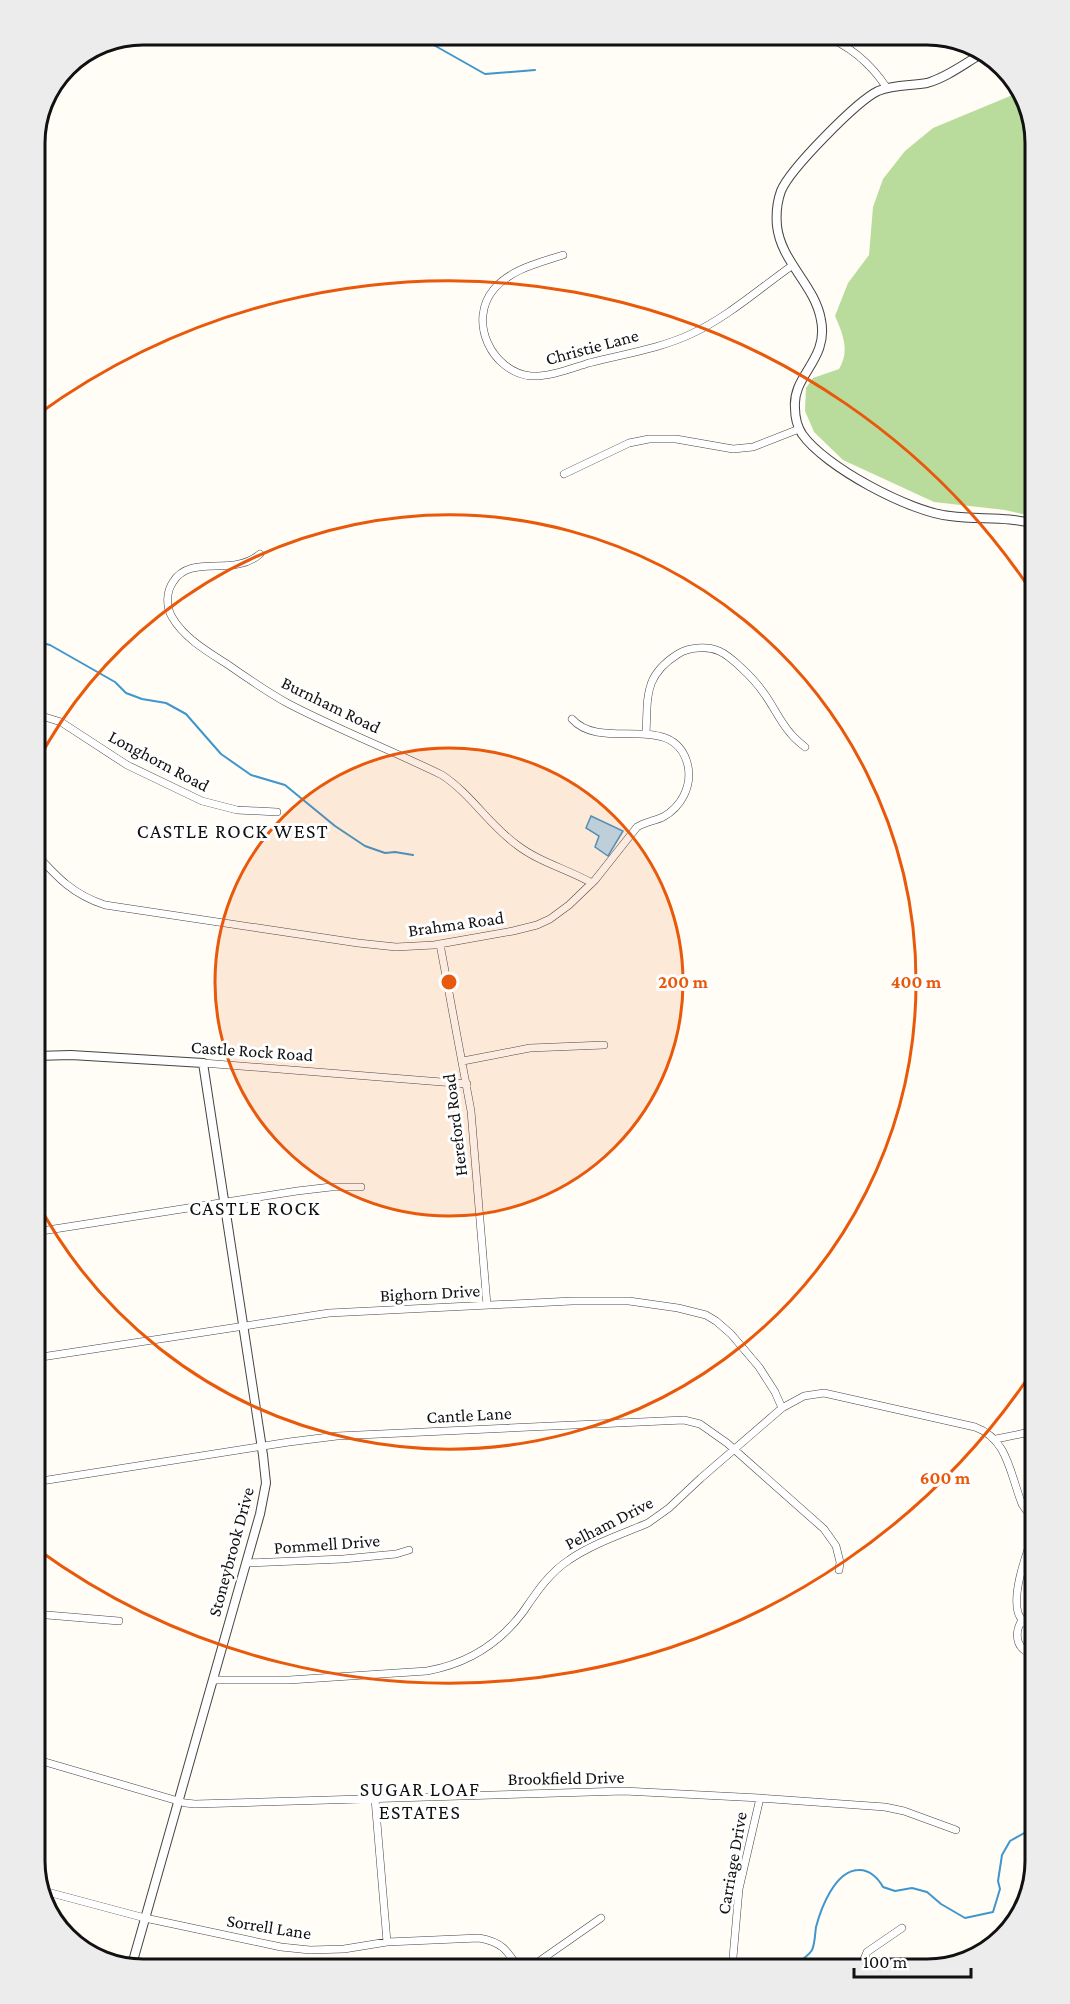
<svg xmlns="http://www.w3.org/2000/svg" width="1070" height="2004" viewBox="0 0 1070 2004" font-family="'Crimson Pro',serif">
<rect width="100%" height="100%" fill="#fffdf5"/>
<!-- forest -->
<path fill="#b9dc9c" d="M1020,92L1027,101L1035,143V517L1005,510L934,502L843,460L814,432L805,411L806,388L813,378L839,369C850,351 843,334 835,316L848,283L869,255L873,207L883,179L905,151L933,128Z"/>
<!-- water -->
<path fill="#b9e0f7" stroke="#3f96cf" stroke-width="1.5" d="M591,816L623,831L608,856L595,847L599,836L586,828Z"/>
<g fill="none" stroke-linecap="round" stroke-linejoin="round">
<!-- stream -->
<path stroke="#3f96cf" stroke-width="2" d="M416,35L485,74L535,70
M35,641L50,645L115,682L126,693L142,699L166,703L186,714L221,754L251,775L285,785L335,826L365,846L385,853L395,852L413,855
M685,1969L697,1966L704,1969
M787,1969C793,1968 809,1955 812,1950C815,1944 815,1933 816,1927C821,1908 835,1871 858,1870C869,1869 878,1878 883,1887L895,1891L912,1888L927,1892L941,1904L965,1918L993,1912L1000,1889L998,1881L1002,1855L1010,1841L1035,1827"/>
<!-- minor casing -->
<g stroke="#444" stroke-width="8">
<path id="minor" d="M822,35C849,45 871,64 887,88
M563,255C539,263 511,269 494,289C467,321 492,372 531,376C550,377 572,368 589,363C623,354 659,349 691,334C728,317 760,288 793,265
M564,474L629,443L649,439H676L733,449L753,447L799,429
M260,554C232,578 191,553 173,582C166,592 166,607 172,617C184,638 208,652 227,664C247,678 267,692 289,704C339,730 391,750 442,775C471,794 489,825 517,845C539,862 567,869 592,883
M35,714L61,722L127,765L202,801L237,810L277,812
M646,734C648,697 643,676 678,654C689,647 707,646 719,651C731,656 755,680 763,692C773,705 780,722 791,734C795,739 800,743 805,747
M35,853C57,877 72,894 105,905L358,943L396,947L434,945L513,931L537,925L550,919L569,905L595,880L637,827C645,822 654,821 663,817C681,807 692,787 688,766C675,709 602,753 572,719
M440,944L471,1111L487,1305
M463,1061L530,1048L604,1045
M203,1063L467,1084
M35,1232L297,1191L331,1187H361
M35,1358L329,1313L572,1301H629L678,1308L706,1315L716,1321L731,1334L759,1367L775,1392L782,1408
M996,1439L1035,1431
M35,1482L289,1442L337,1436L684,1420L700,1424L727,1443L824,1529L836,1546L840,1562L839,1570
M247,1563L343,1559L396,1554L409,1550
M35,1614L119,1621
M1022,1620C1013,1635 1017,1652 1035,1654
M1035,1627C1030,1625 1023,1623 1020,1617C1009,1598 1028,1549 1035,1529
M213,1680H289L427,1671C466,1664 499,1644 523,1612C536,1593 549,1573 569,1560C592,1544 622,1534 648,1523L669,1508L701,1478L782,1408L804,1396L824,1393L975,1427C1008,1439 1010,1474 1022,1504L1026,1510L1035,1515
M35,1759L185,1803L195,1804L624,1791L760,1798L885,1807L904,1811L956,1830
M375,1799L387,1942
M40,1890L145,1918L281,1947L310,1950L344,1949L387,1942L479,1938C502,1942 507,1950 519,1969
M528,1969L601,1918
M732,1969L739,1889L760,1798
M860,1969L867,1952L902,1928"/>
</g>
<!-- tertiary casing -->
<g stroke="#444" stroke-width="10">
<path id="tertiary" d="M983,53C965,63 948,77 927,83C911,86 894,84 878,91C857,101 790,169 781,191C777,202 776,215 777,226C781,262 815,285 821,320C829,360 792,375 795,408C795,417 797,426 802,434C825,467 910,512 950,516C979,520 1007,516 1035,524
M35,1056L71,1055L203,1063L263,1455L266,1483L260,1514L131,1968"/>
</g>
<!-- minor -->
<use href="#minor" stroke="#fff" stroke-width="7"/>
<!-- tertiary -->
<use href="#tertiary" stroke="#fff" stroke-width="8"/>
</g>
<!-- distance rings -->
<circle cx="449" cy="982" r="234" fill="#e8590c" fill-opacity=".12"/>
<g fill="none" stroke="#e8590c" stroke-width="3">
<circle cx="449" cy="982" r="234"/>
<path d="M35 766A467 467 0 1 1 35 1198"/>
<path d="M1034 1369A701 701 0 0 1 37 1549M37 415A701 701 0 0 1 1034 595"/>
</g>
<g text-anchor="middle" stroke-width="6" stroke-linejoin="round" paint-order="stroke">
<!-- street labels -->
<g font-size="18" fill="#111" stroke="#fff">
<text transform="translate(592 347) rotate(-15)" y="6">Christie Lane</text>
<text transform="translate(331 705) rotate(26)" y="6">Burnham Road</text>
<text transform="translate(159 761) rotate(28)" y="6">Longhorn Road</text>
<text transform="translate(456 924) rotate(-8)" y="6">Brahma Road</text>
<text transform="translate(252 1051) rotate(4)" y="6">Castle Rock Road</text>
<text transform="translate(455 1125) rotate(-97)" y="6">Hereford Road</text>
<text transform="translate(430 1293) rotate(-3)" y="6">Bighorn Drive</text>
<text transform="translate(469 1415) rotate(-3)" y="6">Cantle Lane</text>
<text transform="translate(609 1523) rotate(-27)" y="6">Pelham Drive</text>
<text transform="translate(327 1544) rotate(-4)" y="6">Pommell Drive</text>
<text transform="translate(231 1552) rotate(-75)" y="6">Stoneybrook Drive</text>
<text transform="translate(566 1778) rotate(-1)" y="6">Brookfield Drive</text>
<text transform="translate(732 1863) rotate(-80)" y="6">Carriage Drive</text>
<text transform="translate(269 1927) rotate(9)" y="6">Sorrell Lane</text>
</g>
<!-- neighbourhood labels -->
<g font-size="20" letter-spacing="1.5" fill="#111" stroke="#fff">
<text x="233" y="838">CASTLE ROCK WEST</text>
<text x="255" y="1215">CASTLE ROCK</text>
<text x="420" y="1796">SUGAR LOAF<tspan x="420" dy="23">ESTATES</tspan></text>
</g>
</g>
<!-- crop -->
<path d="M0 0H1070V2004H0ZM143 45H927A98 98 0 0 1 1025 143V1861A98 98 0 0 1 927 1959H143A98 98 0 0 1 45 1861V143A98 98 0 0 1 143 45Z" fill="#ececec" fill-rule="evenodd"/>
<path fill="none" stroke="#111" stroke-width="3" d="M143 45H927A98 98 0 0 1 1025 143V1861A98 98 0 0 1 927 1959H143A98 98 0 0 1 45 1861V143A98 98 0 0 1 143 45Z"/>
<circle cx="449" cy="982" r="9" fill="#e8590c" stroke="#fff" stroke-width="3"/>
<g font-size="18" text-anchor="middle" font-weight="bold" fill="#e8590c" stroke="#fff" stroke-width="6" stroke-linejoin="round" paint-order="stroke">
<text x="683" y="988">200 m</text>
<text x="916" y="988">400 m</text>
<text x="945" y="1484">600 m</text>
</g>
<!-- scale -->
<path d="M854 1968v9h117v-9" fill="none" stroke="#111111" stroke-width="3"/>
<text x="863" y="1968" font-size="18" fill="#111111" stroke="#ffffff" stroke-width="4.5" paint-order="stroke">100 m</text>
</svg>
